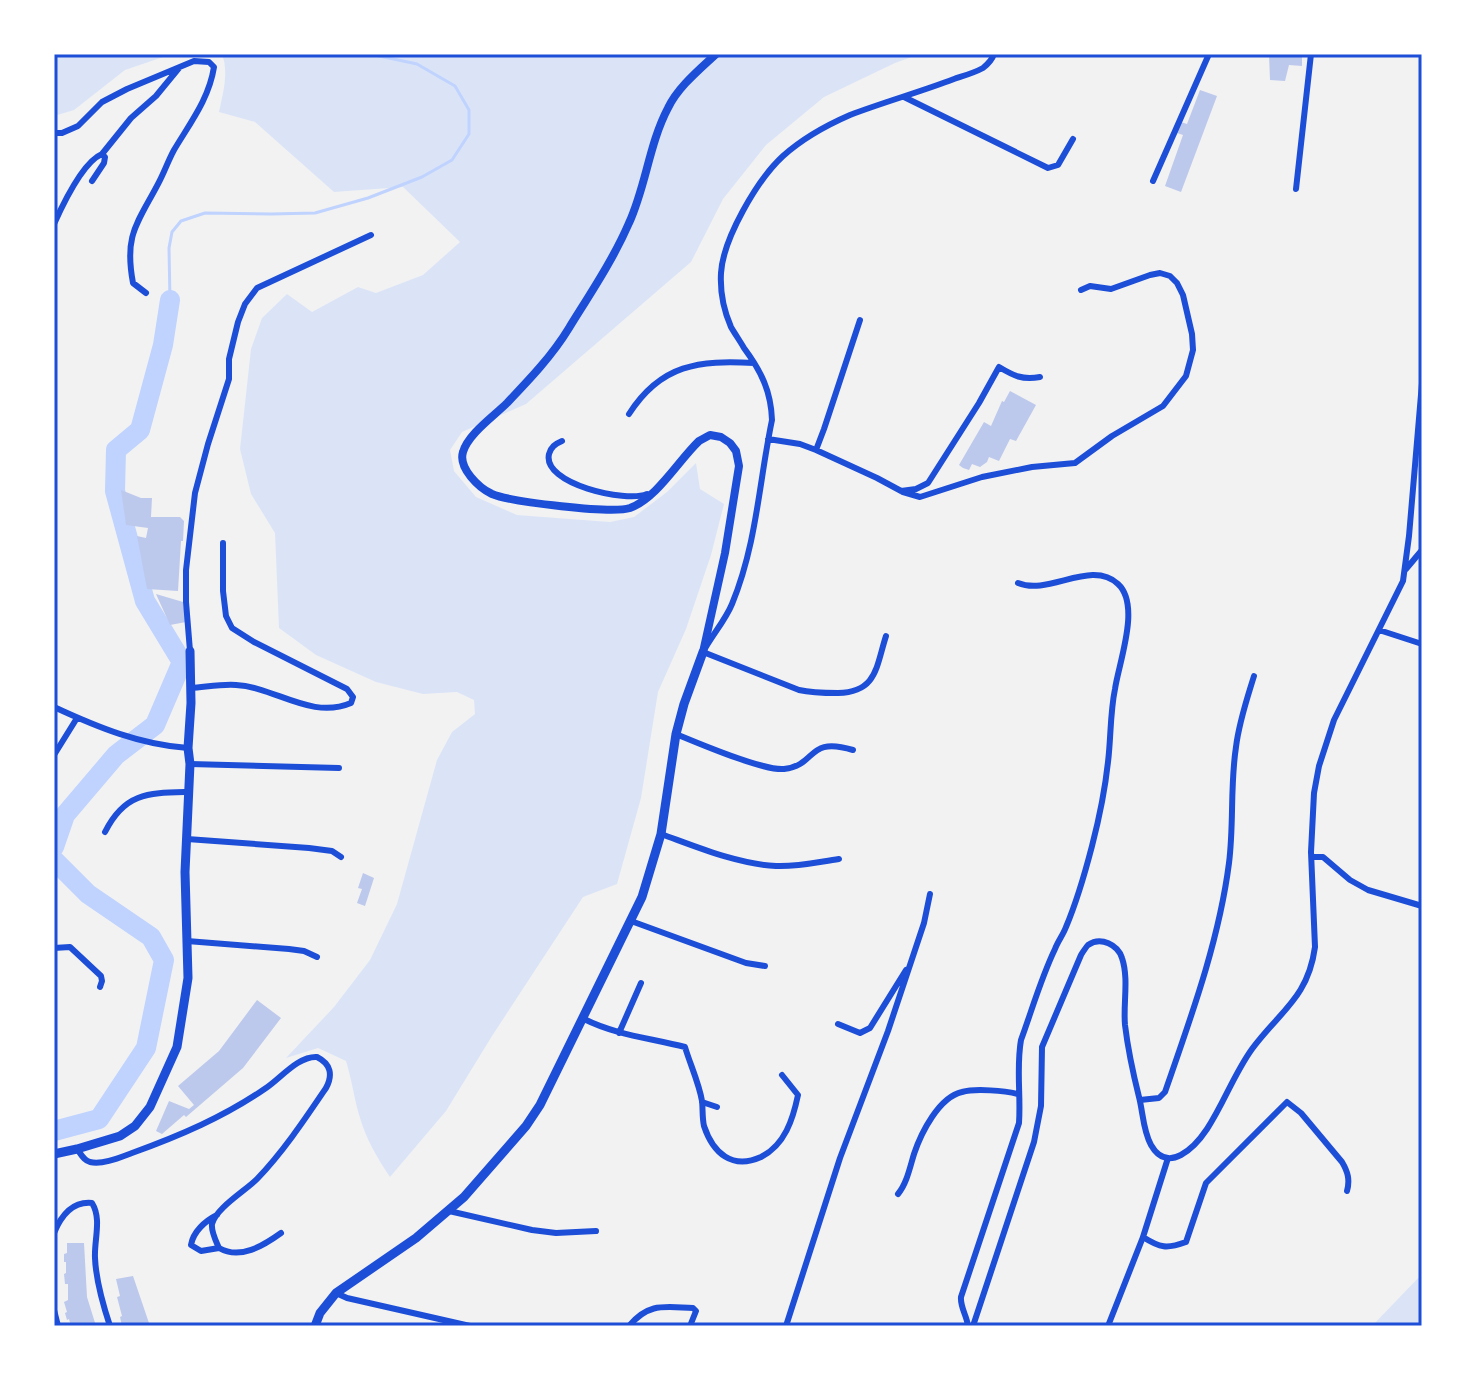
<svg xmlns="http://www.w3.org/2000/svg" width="1476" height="1380" viewBox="0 0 1476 1380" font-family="Roboto,sans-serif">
<rect width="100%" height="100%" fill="#f2f2f2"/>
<!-- green -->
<path fill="#dbe4f7" d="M54,54H172L125,70L74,110L54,116Z
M222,54H920L895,63L824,97L766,145L723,199L691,262L526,404L462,432L450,450L454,471L476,497L517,515L610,522L634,517L667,492L696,463L700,489L724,504L711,555L686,629L658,692L641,798L617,884L583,897L492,1036L446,1111L390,1177C378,1159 366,1139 360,1118C354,1099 352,1080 346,1061L318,1048L286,1058L334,1007L370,960L397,904L437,760L452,732L475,714L474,700L457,692L423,694L376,682L316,655L279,628L275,533L251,494L240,449L251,349L262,318L287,294L312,312L358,287L376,293L423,275L460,242L403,187L334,192L255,122L219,112C223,93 229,73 222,54Z
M1422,1274V1326H1372Z"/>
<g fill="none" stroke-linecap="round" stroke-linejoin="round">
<!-- stream -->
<path stroke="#bfd3fe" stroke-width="3" d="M170,300L169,248L172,232L181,221L205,213L271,214L315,213L368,198L422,177L452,160L469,134V110L455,86L417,64L370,54"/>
<!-- river -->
<path stroke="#bfd3fe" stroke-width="20" d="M54,847L65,815L116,755L155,725L182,662L145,601L115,491L116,450L140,430L163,345L170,300
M54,860L88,894L151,937L164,960L146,1048L99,1119L54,1131"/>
</g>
<!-- building -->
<path fill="#bdc9ec" d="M1269,54H1302V66L1289,65L1285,81L1270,80Z
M1200,90L1217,96L1181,192L1165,186L1183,135L1177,133L1181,122L1187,124Z
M1010,391L1036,405L1016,441L1010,439L999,461L989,457L987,462L980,467L972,464L969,470L963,468L959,465L984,422L991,426L1002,401L1004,402Z
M121,490L141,498H152L151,517H180L184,521L183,541H181L178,591L147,589L137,536L146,538L148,528L126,525Z
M156,594L183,602L186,622L170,625Z
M363,873L374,878L365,906L357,903L362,889L358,888Z
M257,1000L281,1018L243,1068L186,1117L184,1115L162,1134L156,1131L169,1101L189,1109L194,1105L178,1086L219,1051Z
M67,1243H84L87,1297L96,1326H71L69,1319L67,1320L65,1313L67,1312L64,1302L68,1300V1284H65L64,1274L66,1273V1262H64V1254L67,1253Z
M133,1276L150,1326H122L120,1317L122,1316L117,1297L120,1296L116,1279Z"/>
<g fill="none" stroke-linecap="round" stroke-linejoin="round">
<!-- minor -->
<path stroke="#1d4ed8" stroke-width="6" d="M904,97L1048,168L1058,165L1073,139
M54,133H62L78,126L102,102L127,89L194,61L209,62L214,67C209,99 190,123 174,150C168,161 164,173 158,184C137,224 124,235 133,283L146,293
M102,154L131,118L156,96L179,68
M1153,181L1209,54
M1296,189L1311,54
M54,224C63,204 83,162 102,154L105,157L104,163L92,181
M629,414C661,364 699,360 754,363
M768,439L800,444L816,450L877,478L903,492L920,497L982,477L1032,467L1075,463L1112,436L1163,406L1186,376L1193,350L1192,334L1183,295L1177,283L1170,276L1160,273L1150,275L1111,289L1090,286L1081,290
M562,441C555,444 551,447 549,454C542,484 626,503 647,494
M816,450L824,429L860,320
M901,491L916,489L928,483L979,403L999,367C1014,376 1022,380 1040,377
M1406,569L1422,550
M1379,630L1422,644
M886,636C876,667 877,692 838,693C825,693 812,693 799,690L703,652C712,635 725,621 732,604C757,543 759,482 772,420C771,391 761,371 744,348C740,341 735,334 731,327C724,311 720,291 721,273C723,239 757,180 783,156C802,139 827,125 850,115C884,102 920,92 954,79C963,76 974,73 983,68C988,64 992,60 994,54
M190,651L186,602V570L195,493L208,444L229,379V359L238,322L245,304L257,288L371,235
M191,688C206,687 221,684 236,685C275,687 311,720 351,703L353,697L347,689L254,642L232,628L226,616L223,591V543
M54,707C97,727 141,745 188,748
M676,734C698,743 763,771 784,769C818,765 806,736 853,750
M54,755L77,718
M190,764L339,768
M105,832C125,792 149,793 189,792
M661,834C697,847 737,864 776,866C797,867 818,862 839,859
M187,839L309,848L332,851L341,857
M1312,857H1323L1350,880L1368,890L1422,906
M631,921L746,963L765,966
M187,941L289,949L304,951L317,957
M54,948L70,947L101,976L102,981L100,987
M584,1019C616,1035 650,1038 685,1047C690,1064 699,1083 702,1101C703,1109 702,1117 704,1126C713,1153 732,1170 761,1157C785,1145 793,1119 798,1095L782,1075
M838,1024L860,1033L870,1028L906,970
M619,1033L641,983
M1140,1100L1159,1098L1165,1092C1191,1017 1219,941 1229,863C1234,824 1230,785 1236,747C1239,722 1247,699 1254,676
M702,1102L717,1107
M77,1149C81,1154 84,1161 90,1162C103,1165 121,1157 132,1153C179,1136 224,1117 266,1088C281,1078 298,1056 317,1057C331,1064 333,1075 326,1088C305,1119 283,1152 257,1179C245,1191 216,1208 212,1224C211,1232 216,1241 219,1248C240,1260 263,1246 281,1233
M898,1194C907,1183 910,1167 914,1154C921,1133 939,1097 962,1092C976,1088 1005,1091 1018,1094
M449,1211L532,1230L556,1233L596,1231
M217,1215C205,1221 193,1232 191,1245L201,1251L219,1248
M54,1233C61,1216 72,1201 92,1203C102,1219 94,1240 95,1258C96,1281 103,1305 110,1326
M1143,1237C1160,1248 1167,1249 1186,1242L1206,1183L1287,1102L1301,1113L1342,1162C1348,1172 1350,1180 1347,1191
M336,1293L347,1298L470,1326
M54,1310L58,1326
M629,1326C649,1302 665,1307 693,1308L696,1311L690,1326
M786,1326L840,1158L888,1031L924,923L930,894
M968,1326C967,1316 960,1307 961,1297L1019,1123C1021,1095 1016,1068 1021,1040C1032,1010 1041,978 1055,949C1058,941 1063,935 1066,927C1077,901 1085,873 1092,846C1099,819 1105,790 1108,762C1111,738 1110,713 1115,689C1119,662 1141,605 1118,584C1091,559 1049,596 1018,583
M973,1326L1034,1142L1041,1106L1042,1047L1081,955C1082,953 1087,946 1088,945C1101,936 1118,945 1122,958C1129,979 1123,1004 1125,1025C1128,1050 1133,1073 1139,1097C1143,1112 1143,1131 1151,1145C1168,1175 1195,1147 1207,1129C1224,1103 1234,1074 1252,1049C1280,1011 1308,998 1315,947L1311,852L1314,793L1319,766L1334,720L1403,581L1409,536L1422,383
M1108,1326L1143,1237L1168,1158"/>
<!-- tertiary -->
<path stroke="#1d4ed8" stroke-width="8" d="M703,652L725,553L739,466L736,451L730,443L721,437L710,435L699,441C678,461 657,498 630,508C612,514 511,502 492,494C479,488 458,468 463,452C468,434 494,416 507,403C529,380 552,356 569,328C590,294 613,260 629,223C646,186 649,144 668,108C678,87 699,70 716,54"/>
<!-- secondary -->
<path stroke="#1d4ed8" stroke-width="9" d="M54,1154L77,1149L120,1136L135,1126L150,1107L177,1047L188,978L185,872L190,764L188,748L191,703L190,651
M315,1326L320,1313L336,1293L416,1238L464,1197L526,1126L540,1105L642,897L661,834L676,734L684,704L703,652"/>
</g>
<!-- border -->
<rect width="1476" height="1380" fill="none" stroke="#ffffff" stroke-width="112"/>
<rect x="56" y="56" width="1364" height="1268" fill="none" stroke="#1d4ed8" stroke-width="3"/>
</svg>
